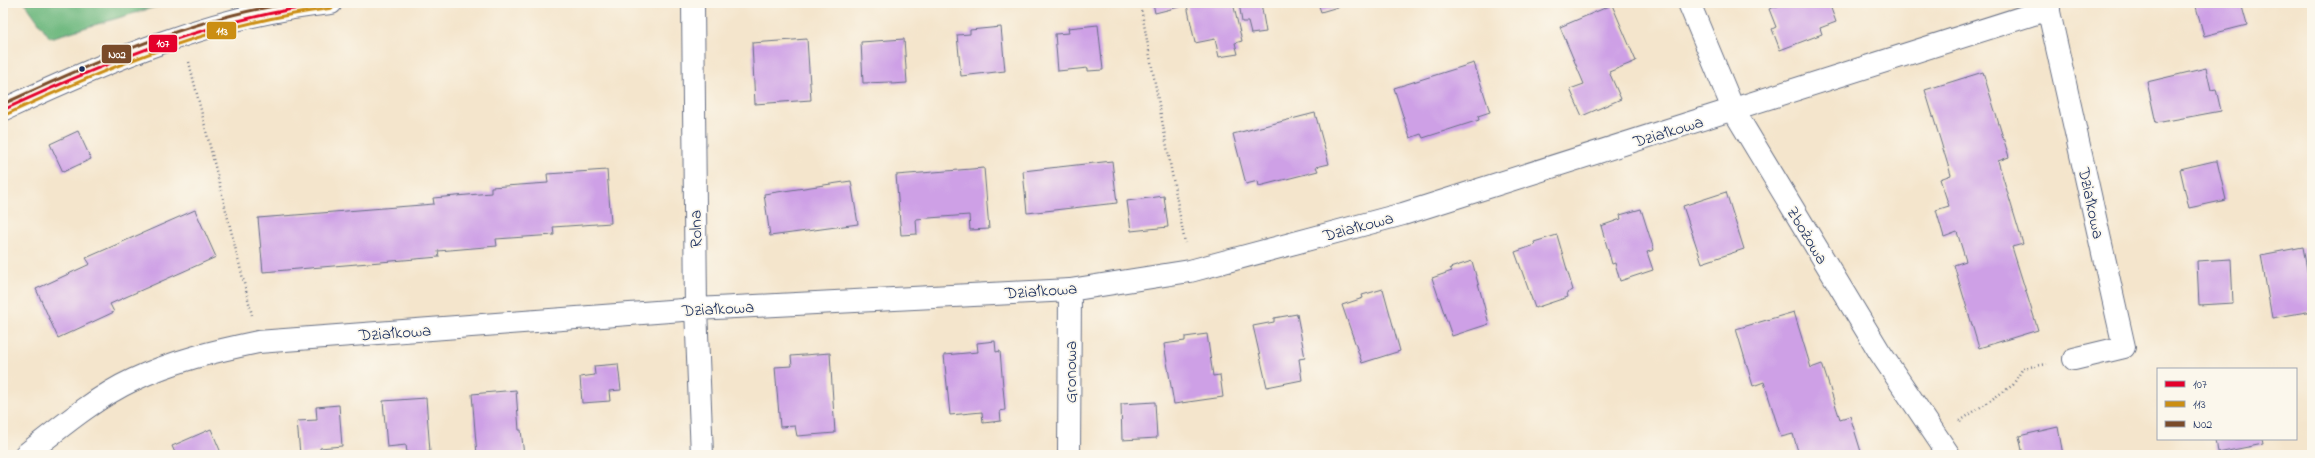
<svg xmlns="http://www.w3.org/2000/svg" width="2315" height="458" viewBox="0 0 2315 458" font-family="'Indie Flower',sans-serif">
<rect width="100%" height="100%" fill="#fbf7ec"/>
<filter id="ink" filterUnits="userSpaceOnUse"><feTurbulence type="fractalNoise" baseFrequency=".025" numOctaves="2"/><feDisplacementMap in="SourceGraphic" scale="8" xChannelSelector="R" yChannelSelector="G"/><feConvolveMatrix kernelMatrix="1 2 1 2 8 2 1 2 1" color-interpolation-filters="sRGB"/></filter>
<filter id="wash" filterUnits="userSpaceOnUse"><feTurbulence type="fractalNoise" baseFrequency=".012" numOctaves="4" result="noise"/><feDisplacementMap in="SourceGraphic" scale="16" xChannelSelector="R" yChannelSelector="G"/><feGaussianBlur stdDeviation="0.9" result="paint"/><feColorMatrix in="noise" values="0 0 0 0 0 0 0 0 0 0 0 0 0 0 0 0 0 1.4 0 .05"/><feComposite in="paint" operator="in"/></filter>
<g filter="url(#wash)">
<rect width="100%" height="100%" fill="#f4e5cc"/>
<!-- forest -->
<path fill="#70b980" stroke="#46746f" d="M25,3H169L50,38Z"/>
<g id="blocks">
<!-- building -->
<path fill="#cea0e6" d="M1153,3H1233L1242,41L1235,43L1238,54L1219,57L1215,39L1195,43L1187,5L1155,13Z
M1239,3H1261L1266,32L1251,34L1248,22H1242Z
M1318,3H1351L1321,12Z
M1786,3H1829L1836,22L1820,28L1822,34L1780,50L1772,29L1776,27L1769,9Z
M2195,3H2241L2247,25L2204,36Z
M1612,5L1636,61L1609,72L1621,99L1582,116L1570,89L1584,84L1560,27Z
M1098,25L1103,70L1088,71V68L1058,71L1055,34L1069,33L1068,28Z
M1001,27L1005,71L961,76L957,35L970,34V30Z
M807,39L811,100L755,104L752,43Z
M904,39L907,83L891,84V82L863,83L861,42Z
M1474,63L1490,112L1478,116L1479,120L1423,138L1421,134L1410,138L1394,88Z
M2206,68L2211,90L2216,89L2221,111L2156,123L2147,82Z
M1983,72L2009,157L1998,161L2023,244L2012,247L2038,330L1979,348L1954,265L1966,261L1957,232L1944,237L1936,210L1949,206L1940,179L1951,175L1925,90Z
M1315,113L1329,164L1316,167L1318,171L1259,186L1258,181L1246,184L1233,134Z
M78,131L91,159L63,172L50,144Z
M1112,161L1117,203L1027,213L1023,171Z
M2214,161H2217L2226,200L2189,208L2180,169Z
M984,168L989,229L970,230L969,215L916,219L917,234L901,235L896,175Z
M607,170L611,223L553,227L554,235L496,239L497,246L438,251L439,257L263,272L258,218L434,204L433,198L491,193V187L548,183L547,174Z
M851,181L858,224L770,236L764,194Z
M1726,192L1744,249L1702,263L1683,206Z
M1164,196L1168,227L1131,231L1127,201Z
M1641,209L1654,250L1647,252L1653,270L1620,281L1615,263L1612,264L1601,226L1621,219L1620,215Z
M195,210L216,257L110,304L114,312L58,338L36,289L90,264L86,258Z
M1557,235L1573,290L1567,293L1568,297L1535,308L1515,252L1535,245L1534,242Z
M2303,247L2312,298V311L2272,318L2261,255Z
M2231,259L2233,303L2199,305L2197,261Z
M1472,261L1489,324L1452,336L1432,278L1452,271L1450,268Z
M1383,289L1400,351L1362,363L1342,305L1363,298L1362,295Z
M1794,312L1811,368L1822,364L1840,419L1850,416L1862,455H1799L1793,434L1781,437L1764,382L1753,386L1736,329Z
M1297,314L1305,358L1299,359L1302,380L1267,387L1253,326L1274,322V318Z
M1207,334L1213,376L1220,375L1223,397L1174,404L1164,344L1185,341V337Z
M995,341L996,352L1000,351L1005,410L1000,411L1001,421L983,423L982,412L950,415L944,355L978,352L977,343Z
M830,353L835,433L797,436L795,426L780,427L775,367L792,366L791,356Z
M618,364L621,390L609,391L610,401L582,403L580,377L595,375L594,366Z
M516,390L519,430H521L524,455H477L472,394Z
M426,398L430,452L407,453L406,445L387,447L383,401Z
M1155,402L1157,438L1122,440L1121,404Z
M339,405L342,446L320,448V452L300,454L297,421L317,420L316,407Z
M2058,427L2063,455H2023L2019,436Z
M211,429L222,455H176L172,446Z
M2216,439H2262L2263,444L2218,453Z"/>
</g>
</g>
<g filter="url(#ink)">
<use href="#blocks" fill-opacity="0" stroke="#676f84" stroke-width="1"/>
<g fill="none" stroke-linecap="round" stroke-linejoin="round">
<!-- street casing -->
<g stroke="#676f84" stroke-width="24">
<path id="street" d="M693,3L696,309L702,455
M1689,3L1734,111L1879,351L1949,455
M2047,3L2124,347L2074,359
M3,110C108,61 215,14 331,3
M25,455C57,430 96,397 133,380C173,361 215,351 258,342L696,309L1070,290L1190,271L1403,214L2049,9
M1069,455L1070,290"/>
</g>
<!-- path -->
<path stroke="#676f84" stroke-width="2.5" stroke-dasharray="1 3" stroke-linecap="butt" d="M1140,3L1185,243
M189,62L252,315
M1960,421L2013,385L2023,368L2047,364"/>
<!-- street -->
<use href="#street" stroke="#fff" stroke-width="22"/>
<!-- bus-1 casing -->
<g stroke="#fbf7ec" stroke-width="6">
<path id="bus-1" d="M3,110C113,59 210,19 331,3"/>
</g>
<!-- bus-2 casing -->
<g stroke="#fbf7ec" stroke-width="6">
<path id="bus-2" d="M5,115C115,64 211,24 332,8"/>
</g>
<!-- bus-3 casing -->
<g stroke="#fbf7ec" stroke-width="6">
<path id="bus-3" d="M3,104C95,62 192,17 293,3"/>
</g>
<!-- bus-1 -->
<use href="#bus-1" stroke="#e4002b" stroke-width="3"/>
<!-- bus-2 -->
<use href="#bus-2" stroke="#cb8e13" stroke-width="3"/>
<!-- bus-3 -->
<use href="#bus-3" stroke="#7a4b2a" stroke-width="3"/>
</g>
</g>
<!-- markers -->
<circle fill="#1b2f5e" stroke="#fbf7ec" stroke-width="1.5" cx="82" cy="69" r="3.5"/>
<g text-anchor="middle" stroke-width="3.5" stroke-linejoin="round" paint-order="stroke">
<!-- street labels -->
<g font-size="17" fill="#1b2f5e" stroke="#fbf7ec">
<text transform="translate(1668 131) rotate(-17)" y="6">Działkowa</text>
<text transform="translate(2092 203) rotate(78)" y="6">Działkowa</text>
<text transform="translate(1358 226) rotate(-15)" y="6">Działkowa</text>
<text transform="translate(695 229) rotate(-91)" y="6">Rolna</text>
<text transform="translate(1808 235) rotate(59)" y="6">Zbożowa</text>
<text transform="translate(1041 290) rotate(-4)" y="6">Działkowa</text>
<text transform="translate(718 308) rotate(-3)" y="6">Działkowa</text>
<text transform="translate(395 332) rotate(-4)" y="6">Działkowa</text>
<text transform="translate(1070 372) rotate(-90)" y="6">Gronowa</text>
</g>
</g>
<g stroke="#fbf7ec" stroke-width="1.5">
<rect x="206" y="21" width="31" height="19" rx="4" fill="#cb8e13"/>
<rect x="148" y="34" width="30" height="19" rx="4" fill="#e4002b"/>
<rect x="101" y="44" width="31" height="20" rx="4" fill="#7a4b2a"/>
</g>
<g font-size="11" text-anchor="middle" font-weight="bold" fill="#fff">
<text x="222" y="35">113</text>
<text x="163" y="47">107</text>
<text x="117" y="58">N02</text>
</g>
<!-- margin -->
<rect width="2315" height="458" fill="none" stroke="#fbf7ec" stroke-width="16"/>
<!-- legend -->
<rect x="2157" y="368" width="140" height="72" fill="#fbf7ec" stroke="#a1a7b3"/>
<rect x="2165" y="381" width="20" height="6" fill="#e4002b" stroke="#a1a7b3"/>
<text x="2193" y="388" font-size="12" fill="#1b2f5e">107</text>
<rect x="2165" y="401" width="20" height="6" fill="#cb8e13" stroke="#a1a7b3"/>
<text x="2193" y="408" font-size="12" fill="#1b2f5e">113</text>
<rect x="2165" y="421" width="20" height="6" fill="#7a4b2a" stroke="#a1a7b3"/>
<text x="2193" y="428" font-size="12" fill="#1b2f5e">N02</text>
</svg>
